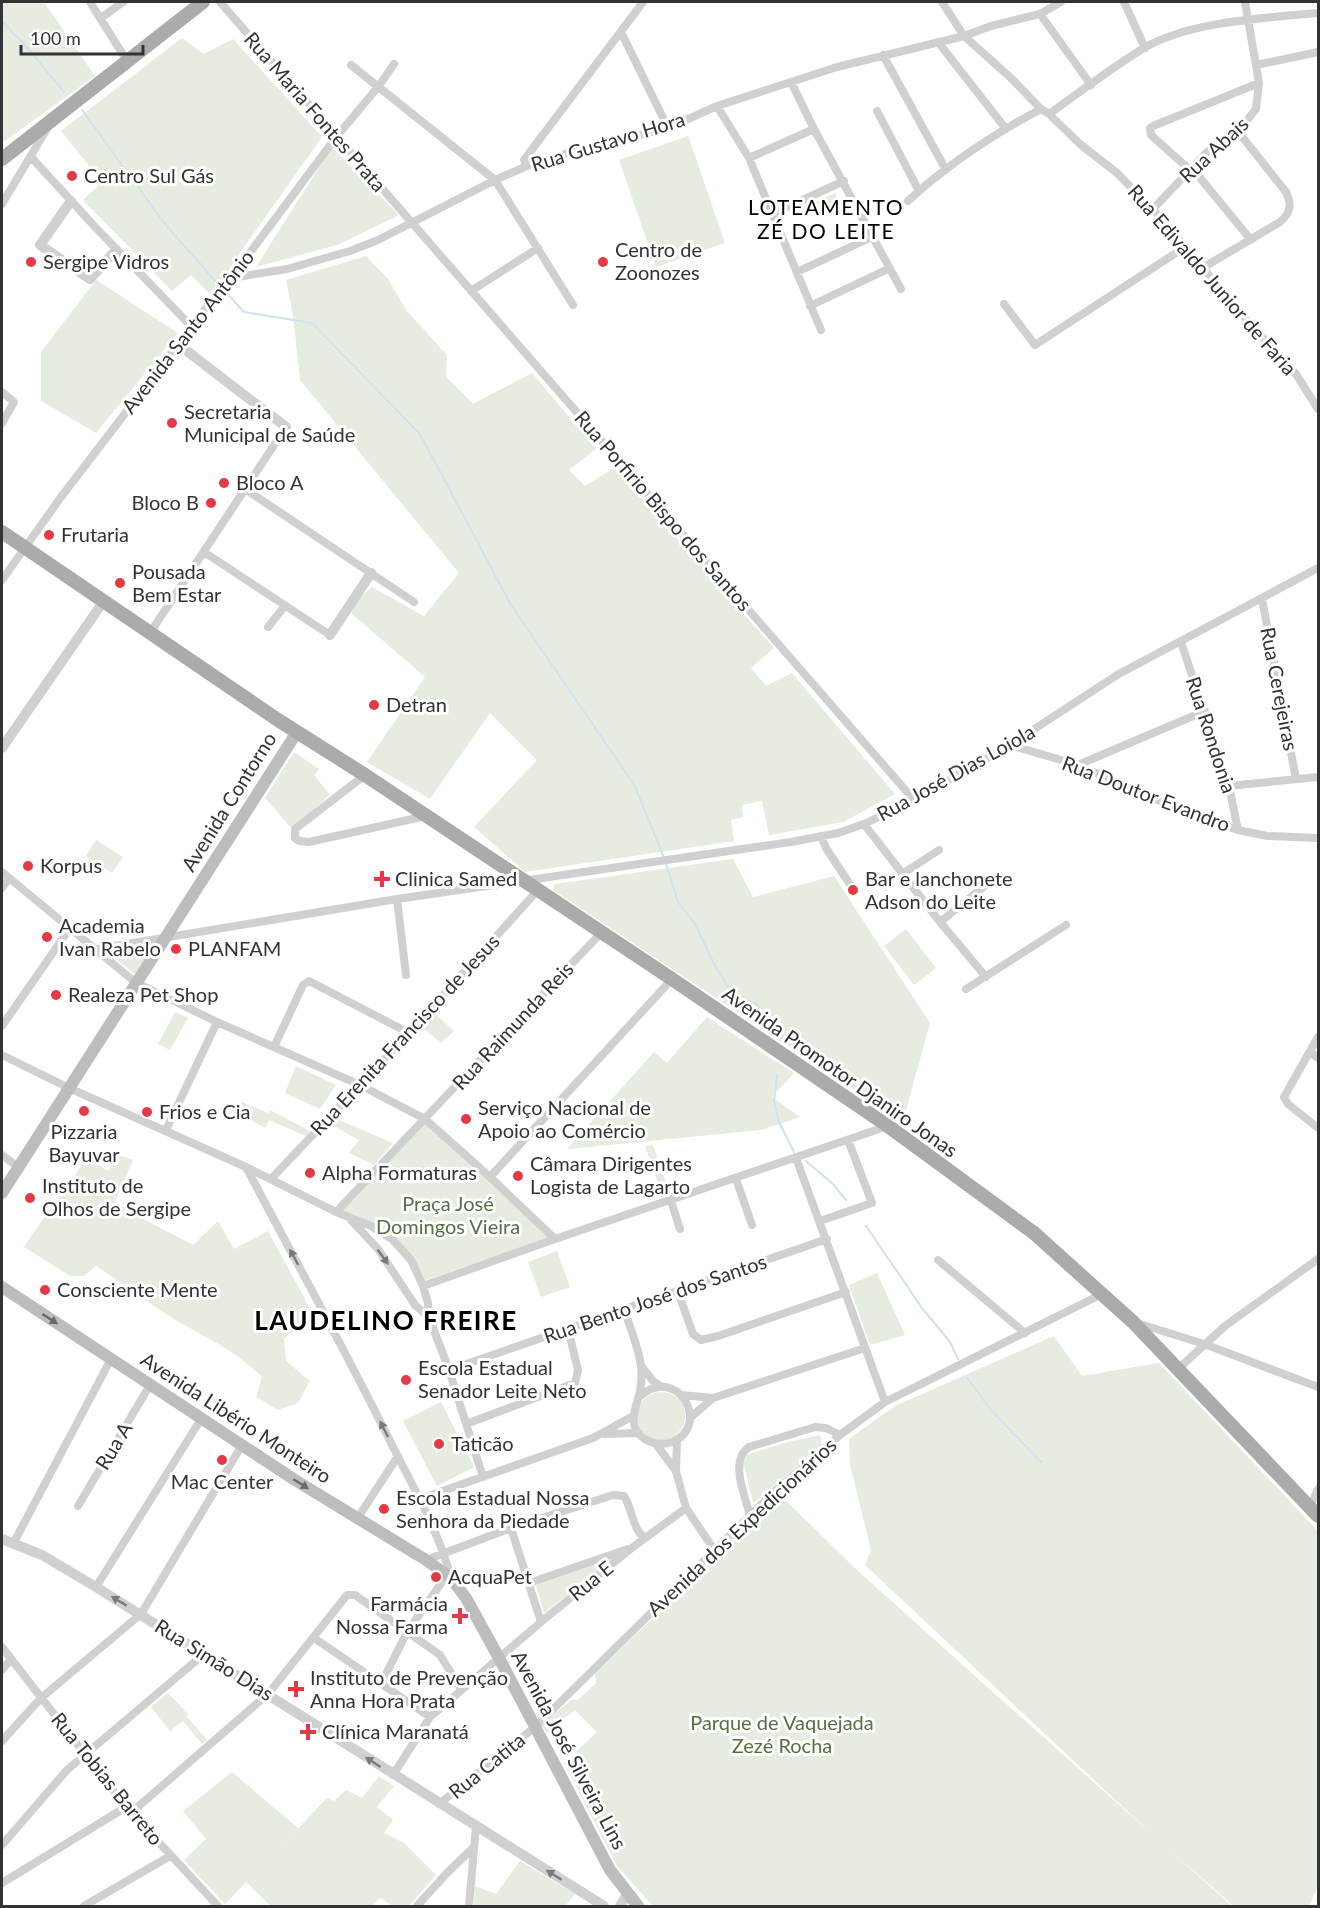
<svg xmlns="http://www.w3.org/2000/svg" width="1320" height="1908" viewBox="0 0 1320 1908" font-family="Lato,sans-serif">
<rect width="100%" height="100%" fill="#fff"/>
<!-- green -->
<path fill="#e6ecdf" d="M2,2H44L95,76L2,143Z
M182,38L204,54L233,39L322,137L237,257L212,296L191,275L172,291L83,200L102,182L61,131Z
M688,136L725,243L656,267L619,160Z
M332,147L399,215L337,245L256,267Z
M835,193L843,208L820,219L812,204Z
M366,256L388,279L407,311L447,355L446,377L473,404L532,373L596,449L569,470L585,486L614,468L774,648L751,668L766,686L792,673L895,794L843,822L769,835L762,801L742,805L743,817L731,820L734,841L525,872L474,827L537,760L490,713L430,799L367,762L425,677L351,613L357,600L372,587L424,616L459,573L300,380L293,315L286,280Z
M96,280L178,333L96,433L41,401V352Z
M294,752L319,769L314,775L330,795L292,829L265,798Z
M96,840L123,857L112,873L86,856Z
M733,859L753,897L834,876L930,1023L905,1114H891L553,890L555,884Z
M906,929L936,968L914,985L884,946Z
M153,946L135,974L112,956Z
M432,1011L454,1031L441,1043L420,1026Z
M175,1012L188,1018L170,1050L158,1044Z
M707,1017L794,1073L772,1097L800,1117L761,1130L567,1149L654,1052L667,1063Z
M296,1066L336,1085L320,1109L285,1093Z
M242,1102L268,1113L270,1110L310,1131L306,1136L269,1120L265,1128L234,1110Z
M339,1120L393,1143L374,1165L349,1153L359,1140L334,1126Z
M425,1123L489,1180L548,1238L423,1281C403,1232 386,1230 340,1212Z
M653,1145L669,1191L662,1194L645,1146Z
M120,1155L133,1160L115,1202L145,1220L193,1245L218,1221L234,1249L268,1231L314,1316L284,1338L286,1361L310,1381L298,1403L278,1410L256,1397L262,1377C240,1354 209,1339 181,1323C152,1306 124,1285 96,1266L84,1276H70L24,1247C44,1216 68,1189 86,1157L108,1171Z
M557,1251L570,1287L541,1297L528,1262Z
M877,1273L905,1335L870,1345L849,1285Z
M1054,1336L1082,1376L1159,1363L1318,1531V1886L1309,1906H1234L1157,1839L865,1565L871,1550L850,1465L849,1439L895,1406Z
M637 1416a24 24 0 1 1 48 0a24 24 0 1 1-48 0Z
M441,1402L474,1467L437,1486L403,1421Z
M820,1435L822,1445L753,1503L744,1464L747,1455L783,1443Z
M781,1496L859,1572L1232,1906H653L617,1866L564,1763L597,1732L575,1710L547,1733L541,1725L571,1700H578L596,1683L595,1674L733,1541Z
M614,1558L544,1613L536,1585Z
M168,1693L188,1714L186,1716L207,1740L202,1744L183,1721L170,1731L151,1707Z
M232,1772L298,1828L267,1861L327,1798L334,1801L346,1790L362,1798L379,1776L394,1786L377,1807L393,1820L384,1833L404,1843L436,1875L409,1906H393L380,1898L372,1906H271L246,1882L225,1904L184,1860L206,1839L183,1811Z
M520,1861L575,1894L565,1906H474L475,1886L496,1894Z"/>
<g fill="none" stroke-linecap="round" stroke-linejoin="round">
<!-- stream -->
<path stroke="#cfe2ee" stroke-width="2" d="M2,21L30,51L64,92
M82,110L164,223L218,284
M224,290L244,312L312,323L420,434L511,605L635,786L664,858
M666,863L678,902L695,924L714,964L730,990L757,1005L782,1038
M777,1075L774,1102L779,1122L794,1152
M806,1161L833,1184L846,1200
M866,1226L922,1308L950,1342L958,1359
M967,1378L991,1410L1041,1462"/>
<!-- minor -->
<path stroke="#d0d0d0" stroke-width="8" d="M90,2L127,61
M220,2L914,800
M942,2L964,36L1011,78L1041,109L1049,114L1080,144L1117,173L1160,217L1246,319L1296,374L1318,409
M1124,2L1145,48
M1040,14L1091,85
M101,18L123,2
M621,32L668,128
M938,42L1006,129
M883,55L946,170
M351,65L495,180L573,305
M1256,65L1318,52
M791,82L814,129L901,289
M717,106L749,158L821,330
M877,111L919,191
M1049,114C1080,92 1111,68 1144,48C1191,21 1265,18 1318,13
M31,157L97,229L192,327
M749,158L814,129
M527,166L524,160L643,2
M1192,168L1251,240
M1190,170L1151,135L1150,128L1153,126L1259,83
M908,201C947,165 994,134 1041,109
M2,204L48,127
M1153,209L1207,152L1248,119L1256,109L1259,83L1245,2
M774,213L844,181
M1204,267L1280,222C1291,212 1292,205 1286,192L1236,129
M797,272L874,236
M231,278L287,269L350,251L378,240L495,180L527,166L571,152L668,128L717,106L837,67L964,36L991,26L1040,14L1061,2
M471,291L538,248
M1004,304L1035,345L1185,247
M810,306L890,268
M2,392L14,402L2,423
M245,489L414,602
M204,552L330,635
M2,580L61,497L225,283L231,278L337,136L378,87L394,64
M1262,599L1296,779
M268,627L284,607
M150,633L286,427
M1181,642L1229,786L1238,830
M1010,745L1078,765L1185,812L1238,830L1267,836L1318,838
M1078,765L1205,711
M365,775L295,829V838L299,841L309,842L426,816
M1229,786L1318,777
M864,824L940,922L986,977
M821,836L826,848L849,883
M2,872L135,982L217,1022L360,1085L425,1119L490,1177L555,1239
M902,874L939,850
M2,888L9,878
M397,899L406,975
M940,922L987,884
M97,949L397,899L791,842L838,833L864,824L914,800L1010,745L1117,675L1318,568
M966,989L1066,925
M2,1026L70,928
M1318,1037L1284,1097L1288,1104L1318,1128
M274,1047L303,985L309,981L409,1033
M1310,1052L1318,1058
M2,1055L69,1088L246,1167L336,1212L371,1226L392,1239L411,1260L423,1286L428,1303L429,1317L449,1370L483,1477
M166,1130L217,1022
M2,1155L18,1167
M796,1158L885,1402
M246,1167C294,1258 344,1348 390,1441C412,1485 438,1529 451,1578
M490,1177L672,979
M271,1179L409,1033L537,891
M736,1179L752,1225
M671,1201L680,1229
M336,1212L601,933
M351,1220L378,1249L415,1305L429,1317
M820,1221L872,1203L848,1140
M938,1260L1025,1333
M423,1286L555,1239L888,1126
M678,1292L693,1334L701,1340L718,1336L846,1292
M624,1309C630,1328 639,1348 641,1367C642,1375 641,1391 638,1399C633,1414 629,1429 645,1439C653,1444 663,1445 672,1442C713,1426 676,1361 638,1398
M1137,1323L1204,1344L1318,1387
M642,1367L653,1381L662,1387
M1179,1368L1225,1326L1318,1259
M449,1370L827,1239
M682,1395L713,1398L865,1348
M690,1418L713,1398
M466,1424L575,1383L578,1370L568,1329
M605,1434L639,1433
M677,1440L676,1471L686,1508L715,1551
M656,1444L676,1471
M420,1499L593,1438L633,1416
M78,1506L150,1385
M1310,1507L1318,1489
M750,1515C745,1496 729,1461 749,1447L815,1427L826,1428L840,1435
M357,1519L398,1456
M511,1528L541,1622
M13,1544L111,1359
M426,1560L511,1528L613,1495L624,1496C633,1510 632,1529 645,1538
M529,1583L628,1549
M96,1587L201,1419
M314,1638L430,1717
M2,1647L126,1807L218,1906
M2,1670L11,1659
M381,1684L407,1632L447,1575
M2,1741L41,1698L141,1614L242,1445
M393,1775L430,1717L541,1622L633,1547L686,1508
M439,1804L535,1727L776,1490L840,1435L885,1402L1102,1294
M132,1812L268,1694L347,1595H355L440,1655L461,1689
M2,1845L67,1770L204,1654
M2,1883L126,1807
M84,1906L170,1856
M417,1906L447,1873L473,1848
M469,1906L476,1826"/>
<!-- tertiary -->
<path stroke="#d0d0d0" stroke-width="10" d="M71,201L40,245L90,279L116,250
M179,345L286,427
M330,635L371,573
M2,748L103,602
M2,1539L42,1555L96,1587L604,1906
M620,1906L628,1893"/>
<!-- secondary -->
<path stroke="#bdbdbd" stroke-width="12" d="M2,1193L297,732
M2,1287L295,1480L426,1560L451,1578L466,1598L499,1658L610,1870L638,1906"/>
<!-- primary -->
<path stroke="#ababab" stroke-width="14" d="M2,159L203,2
M2,532L278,720L365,775L672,979L888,1126L1034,1233L1133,1322L1318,1516"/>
</g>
<!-- one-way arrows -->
<defs><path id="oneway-solid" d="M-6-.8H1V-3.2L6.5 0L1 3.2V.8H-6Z" transform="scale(1.5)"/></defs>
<g fill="#7a7a7a">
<use href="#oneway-solid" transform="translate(294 1257) rotate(-118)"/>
<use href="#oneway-solid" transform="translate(383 1257) rotate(54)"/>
<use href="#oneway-solid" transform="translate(384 1429) rotate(-117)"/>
<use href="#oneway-solid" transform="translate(119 1601) rotate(-149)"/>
<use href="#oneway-solid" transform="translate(373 1762) rotate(-147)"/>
<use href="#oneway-solid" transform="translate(554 1875) rotate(-148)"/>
</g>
<g fill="#6a6a6a">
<use href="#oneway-solid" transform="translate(50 1319) rotate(33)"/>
<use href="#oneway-solid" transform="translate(301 1484) rotate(32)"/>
</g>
<!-- markers -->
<g fill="#e63946" stroke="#fff" stroke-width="2">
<circle cx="72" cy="176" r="6"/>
<circle cx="31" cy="262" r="6"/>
<circle cx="603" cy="262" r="6"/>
<circle cx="172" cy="423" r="6"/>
<circle cx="224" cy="483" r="6"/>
<circle cx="211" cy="503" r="6"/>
<circle cx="49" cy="535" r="6"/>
<circle cx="120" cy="583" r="6"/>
<circle cx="374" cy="705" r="6"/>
<circle cx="28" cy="866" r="6"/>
<path d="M379 870h6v6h6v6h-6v6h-6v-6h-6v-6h6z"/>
<circle cx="853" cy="890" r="6"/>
<circle cx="47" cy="937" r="6"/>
<circle cx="176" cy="949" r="6"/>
<circle cx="56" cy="995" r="6"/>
<circle cx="84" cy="1111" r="6"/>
<circle cx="147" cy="1112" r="6"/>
<circle cx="466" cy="1119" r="6"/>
<circle cx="310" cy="1173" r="6"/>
<circle cx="518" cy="1176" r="6"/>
<circle cx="30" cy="1198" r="6"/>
<circle cx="45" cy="1290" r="6"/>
<circle cx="406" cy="1380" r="6"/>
<circle cx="439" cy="1444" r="6"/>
<circle cx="222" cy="1460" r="6"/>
<circle cx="384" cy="1509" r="6"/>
<circle cx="436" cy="1577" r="6"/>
<path d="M457 1607h6v6h6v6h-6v6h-6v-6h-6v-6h6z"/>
<path d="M293 1680h6v6h6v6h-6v6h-6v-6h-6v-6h6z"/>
<path d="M305 1723h6v6h6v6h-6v6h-6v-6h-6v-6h6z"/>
</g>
<g text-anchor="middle" stroke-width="6" stroke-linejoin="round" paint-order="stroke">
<!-- street labels -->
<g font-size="20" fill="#333" stroke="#fff">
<text transform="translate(315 112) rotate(49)" y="7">Rua Maria Fontes Prata</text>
<text transform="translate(608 142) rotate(-17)" y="7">Rua Gustavo Hora</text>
<text transform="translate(1214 150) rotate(-43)" y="7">Rua Abais</text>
<text transform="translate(1212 280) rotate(49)" y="7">Rua Edivaldo Junior de Faria</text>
<text transform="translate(188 332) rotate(-52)" y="7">Avenida Santo Antônio</text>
<text transform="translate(663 511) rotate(49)" y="7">Rua Porfirio Bispo dos Santos</text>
<text transform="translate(1279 689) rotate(79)" y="7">Rua Cerejeiras</text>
<text transform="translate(1211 735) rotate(72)" y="7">Rua Rondonia</text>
<text transform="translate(956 773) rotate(-29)" y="7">Rua José Dias Loiola</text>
<text transform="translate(1146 794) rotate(21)" y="7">Rua Doutor Evandro</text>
<text transform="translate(229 802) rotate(-58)" y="7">Avenida Contorno</text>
<text transform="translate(513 1026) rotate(-47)" y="7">Rua Raimunda Reis</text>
<text transform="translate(405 1035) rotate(-47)" y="7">Rua Erenita Francisco de Jesus</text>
<text transform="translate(840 1072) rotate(35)" y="7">Avenida Promotor Djaniro Jonas</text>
<text transform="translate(655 1299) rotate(-19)" y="7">Rua Bento José dos Santos</text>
<text transform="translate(236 1418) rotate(33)" y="7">Avenida Libério Monteiro</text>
<text transform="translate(114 1446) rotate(-59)" y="7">Rua A</text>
<text transform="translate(742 1527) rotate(-43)" y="7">Avenida dos Expedicionários</text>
<text transform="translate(591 1581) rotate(-39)" y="7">Rua E</text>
<text transform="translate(214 1660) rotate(32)" y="7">Rua Simão Dias</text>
<text transform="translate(569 1750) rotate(62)" y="7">Avenida José Silveira Lins</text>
<text transform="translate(487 1766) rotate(-39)" y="7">Rua Catita</text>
<text transform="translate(107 1779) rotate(51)" y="7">Rua Tobias Barreto</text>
</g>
<!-- poi labels -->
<g font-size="20" fill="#333" stroke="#fff" text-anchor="start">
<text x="84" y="183">Centro Sul Gás</text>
<text x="615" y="257">Centro de<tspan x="615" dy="23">Zoonozes</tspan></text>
<text x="43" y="269">Sergipe Vidros</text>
<text x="184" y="419">Secretaria<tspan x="184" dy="23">Municipal de Saúde</tspan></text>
<text x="236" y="490">Bloco A</text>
<text x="199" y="510" text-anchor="end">Bloco B</text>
<text x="61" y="542">Frutaria</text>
<text x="132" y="579">Pousada<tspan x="132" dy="23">Bem Estar</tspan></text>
<text x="386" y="712">Detran</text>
<text x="40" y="873">Korpus</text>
<text x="395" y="886">Clinica Samed</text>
<text x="865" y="886">Bar e lanchonete<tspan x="865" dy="23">Adson do Leite</tspan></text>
<text x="59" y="933">Academia<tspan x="59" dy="23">Ivan Rabelo</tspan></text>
<text x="188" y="956">PLANFAM</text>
<text x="68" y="1002">Realeza Pet Shop</text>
<text x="478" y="1115">Serviço Nacional de<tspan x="478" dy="23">Apoio ao Comércio</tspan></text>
<text x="159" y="1119">Frios e Cia</text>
<text x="84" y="1139" text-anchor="middle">Pizzaria<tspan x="84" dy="23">Bayuvar</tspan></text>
<text x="530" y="1171">Câmara Dirigentes<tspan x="530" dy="23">Logista de Lagarto</tspan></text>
<text x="322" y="1180">Alpha Formaturas</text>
<text x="42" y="1193">Instituto de<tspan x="42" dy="23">Olhos de Sergipe</tspan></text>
<text x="57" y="1297">Consciente Mente</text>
<text x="418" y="1375">Escola Estadual<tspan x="418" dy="23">Senador Leite Neto</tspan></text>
<text x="451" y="1451">Taticão</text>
<text x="222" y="1489" text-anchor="middle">Mac Center</text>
<text x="396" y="1505">Escola Estadual Nossa<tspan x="396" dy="23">Senhora da Piedade</tspan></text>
<text x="448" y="1584">AcquaPet</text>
<text x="448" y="1611" text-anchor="end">Farmácia<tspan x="448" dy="23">Nossa Farma</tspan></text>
<text x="310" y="1685">Instituto de Prevenção<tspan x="310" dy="23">Anna Hora Prata</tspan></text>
<text x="322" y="1739">Clínica Maranatá</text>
</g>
<!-- park labels -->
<g font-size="20" fill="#56703f" stroke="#fff">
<text x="448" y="1211">Praça José<tspan x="448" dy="23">Domingos Vieira</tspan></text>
<text x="782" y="1730">Parque de Vaquejada<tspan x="782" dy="23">Zezé Rocha</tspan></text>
</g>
<!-- neighbourhood labels -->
<g font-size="21" letter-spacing="1.5" fill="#000" stroke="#fff">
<text x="826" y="215">LOTEAMENTO<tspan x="826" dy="24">ZÉ DO LEITE</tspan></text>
</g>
<!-- district labels -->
<g font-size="26" font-weight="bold" letter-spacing="1.5" fill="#000" stroke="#fff">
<text x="386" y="1330">LAUDELINO FREIRE</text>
</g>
</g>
<!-- border -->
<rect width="1320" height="1908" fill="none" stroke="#333333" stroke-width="6"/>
<!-- scale -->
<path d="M21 45v9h122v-9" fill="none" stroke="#333333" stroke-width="3"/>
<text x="30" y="45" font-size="18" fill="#333333" stroke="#ffffff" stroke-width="4.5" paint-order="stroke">100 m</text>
</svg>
